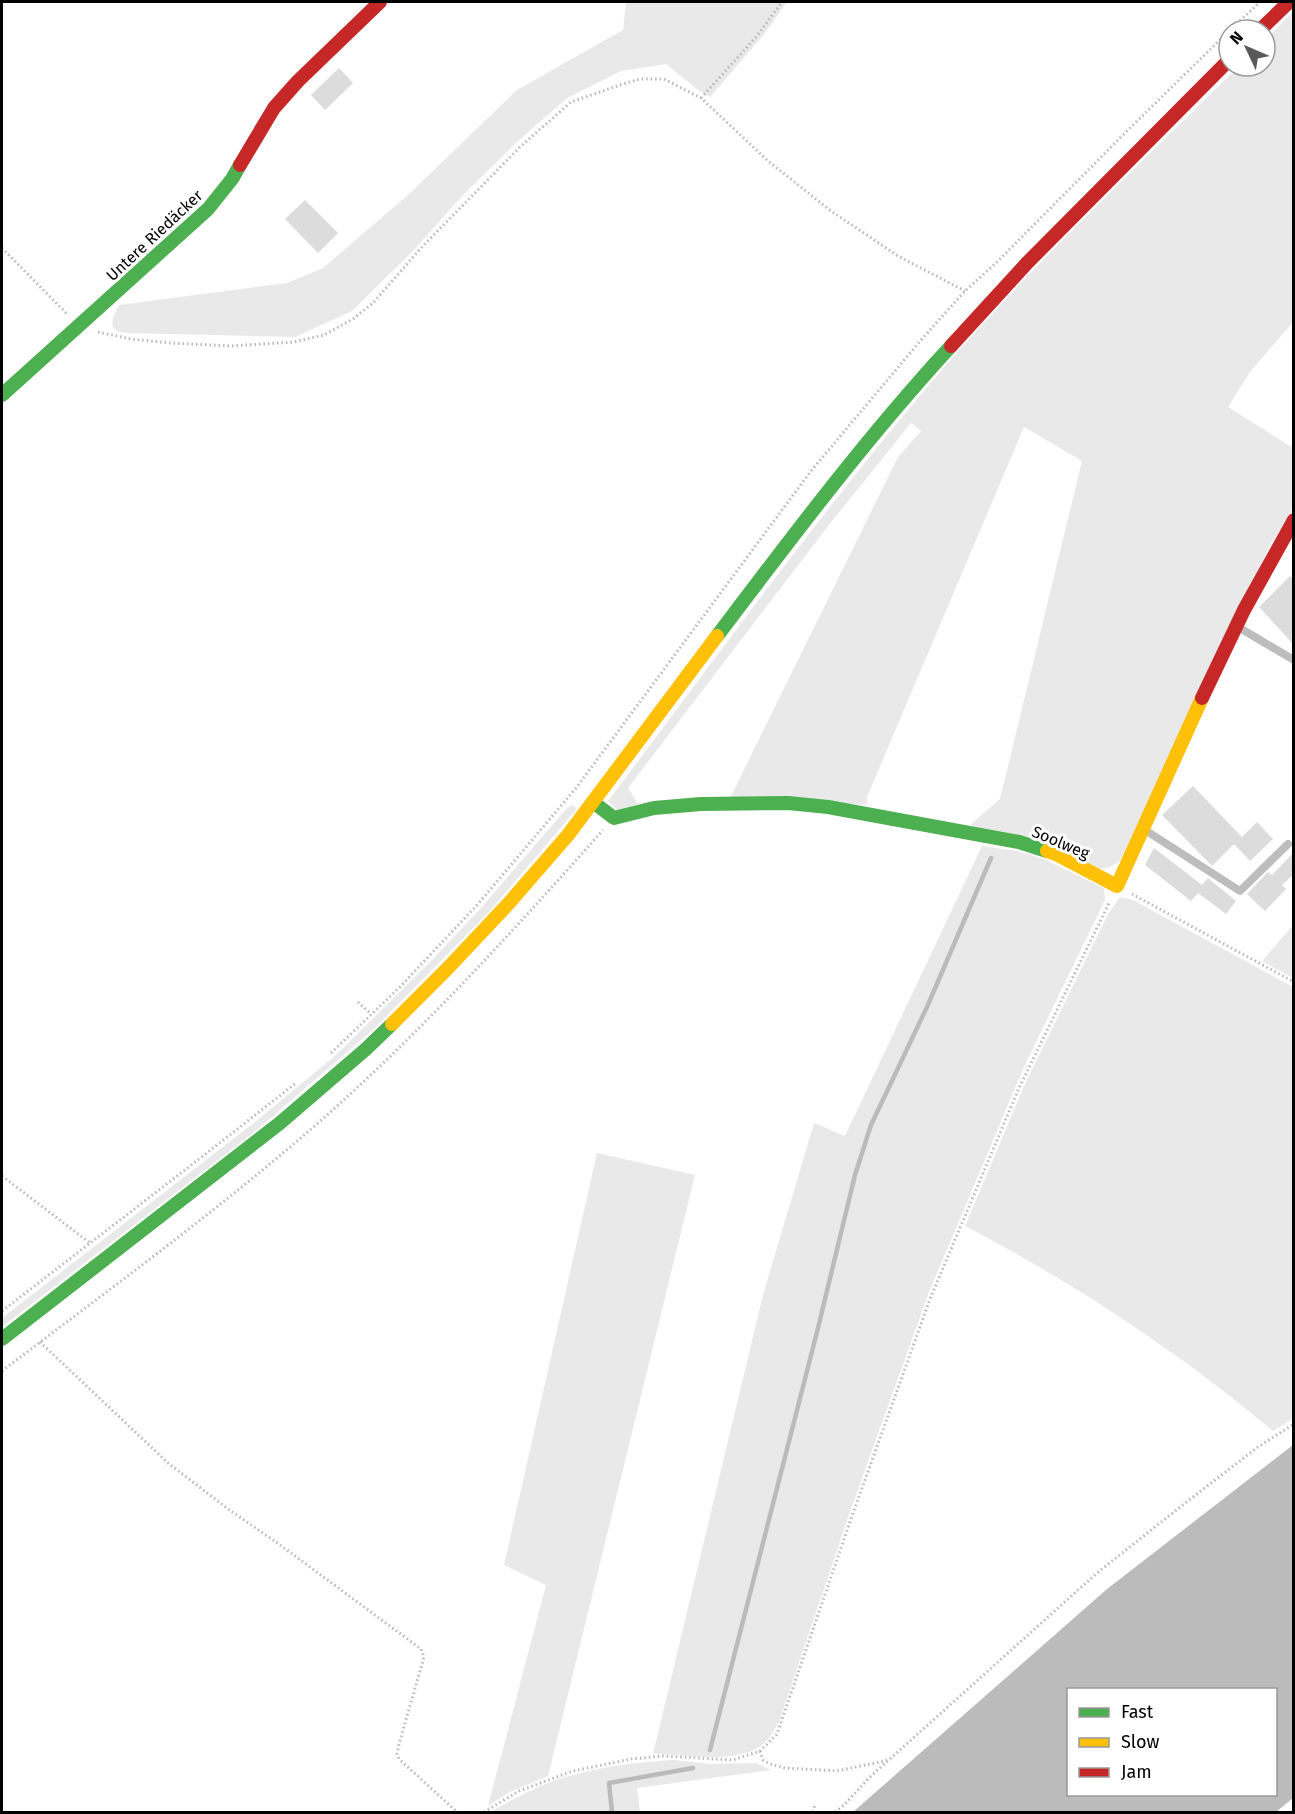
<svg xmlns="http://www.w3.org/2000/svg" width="1295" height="1814" viewBox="0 0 1295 1814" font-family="'Fira Sans',sans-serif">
<rect width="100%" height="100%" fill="#fff"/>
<!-- green -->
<path fill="#e9e9e9" d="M626,2H787L765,33L710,97L698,90L666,64L621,71L567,98L516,143L463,195L413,251L352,311L295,337L128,333L119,332L113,328C111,319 115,313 119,305L287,283L323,268L409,194L517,90L623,30Z
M1293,12V322L1250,372L1228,407L1293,448V508L1272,542L1120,861L1108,868L1097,869L970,825L1000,799L1082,461L1024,427L867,797V805L730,798L898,457L921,431L911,423L828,526L628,788L638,804L619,811L608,801C719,654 826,504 946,365C1037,260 1140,164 1239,66H1265V40Z
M573,805L576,808V810L488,913L373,1030L253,1133L2,1327V1318L255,1122L336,1055L430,962L481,908L567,808Z
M982,846L1017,851L1044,859L1104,888L1105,900L1024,1067L929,1292L851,1509L779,1722C774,1730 770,1739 762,1745C735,1765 685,1754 653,1754L763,1295L814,1123L845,1136Z
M1120,897L1133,900L1293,987L1294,1418L1273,1431C1182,1354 1071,1281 965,1226L1024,1086L1108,914Z
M1293,925V978L1262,961Z
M597,1153L695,1175L548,1776L510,1792L488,1806L546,1585L504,1565Z
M673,1760L712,1764L756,1763L771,1770L637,1788L640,1812H490C510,1801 531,1789 553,1781C591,1768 633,1762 673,1760Z"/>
<!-- water -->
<path fill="#bbb" fill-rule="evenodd" d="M1293,1445V1798L1276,1812H853L1107,1589ZM1068,1690H1276V1794H1068Z"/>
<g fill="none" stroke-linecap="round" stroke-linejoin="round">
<!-- stream -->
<path stroke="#bbb" stroke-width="4.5" d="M710,1750L818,1328L855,1175L871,1125L927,1007L991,858
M612,1812L609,1783L693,1768"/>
</g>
<!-- building -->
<path fill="#dcdcdc" d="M339,68L353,83L325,110L311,95Z
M305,200L338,233L318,253L285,219Z
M1290,576L1294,580V645L1259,607Z
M1193,786L1242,837L1257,822L1273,839L1250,861L1234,844L1212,866L1162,815Z
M1154,848L1202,885L1208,878L1236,901L1226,914L1198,893L1191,901L1145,865Z
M1294,852V874L1282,885L1286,889L1265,911L1247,894L1268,872L1272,875Z"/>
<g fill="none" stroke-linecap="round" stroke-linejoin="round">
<!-- path -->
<path stroke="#b8b8b8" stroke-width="3" stroke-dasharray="1.5 3" stroke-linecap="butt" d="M1230,30L1260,2
M701,98L757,36L782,2
M2,248L67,314
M98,332L131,339L171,343L231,346L294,342L324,335L353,319L373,303L421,248L520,147L571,102L620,85L640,79H664L701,98L768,161L831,211L898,256L965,291
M1132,894L1294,982
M358,1002L371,1014
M331,1053L400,987L478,904L576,788L811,471L921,340L965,291L996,263L1129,129L1229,31
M2,1176L90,1243
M2,1311L203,1156L296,1083
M40,1342L168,1463L228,1509L276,1542L421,1649L424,1657L399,1744L397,1754L399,1759L457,1812
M2,1371C111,1288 223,1207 326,1116C425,1028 515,929 603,830
M760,1751L763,1760L770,1764L785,1768L837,1771L889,1760
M484,1812L519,1791L573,1771L631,1759L662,1756L733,1760L760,1751L777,1734L852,1516L930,1299L1019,1088L1110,901
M813,1812L815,1804
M835,1812L844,1805L871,1776L1097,1573L1184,1504L1258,1447L1294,1424"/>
<!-- lane -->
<path stroke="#bdbdbd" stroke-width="8" d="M1238,627L1294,660
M1145,830L1240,891L1288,844"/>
<!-- fast -->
<path stroke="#4caf50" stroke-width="14" d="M2,395L208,209L232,179L240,165
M717,636C792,537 867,437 951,346
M593,802L614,818L654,808L701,804L788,803L828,807L1019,842L1047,851
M2,1339L280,1123L366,1049L392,1024"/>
<!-- slow -->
<path stroke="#ffc107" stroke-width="14" d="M1047,851L1058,855L1117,886L1202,698
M392,1024L447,969L509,903L568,835L717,636"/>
<!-- jam -->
<path stroke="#c62828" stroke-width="14" d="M1260,30L1289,2
M240,165L274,108L298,81L380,2
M951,346L1027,263L1229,60
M1202,698L1244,610L1294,520"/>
</g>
<g text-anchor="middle" stroke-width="6" stroke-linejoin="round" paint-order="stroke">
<!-- street labels -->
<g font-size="16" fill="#000" stroke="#fff">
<text transform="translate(154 235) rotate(-43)" y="6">Untere Riedäcker</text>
<text transform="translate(1061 842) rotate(23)" y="6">Soolweg</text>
</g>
</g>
<!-- border -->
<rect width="1295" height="1814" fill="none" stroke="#000000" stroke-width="6"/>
<!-- legend -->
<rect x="1067" y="1688" width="210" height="108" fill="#ffffff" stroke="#999999" stroke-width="1.5"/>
<rect x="1079" y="1708" width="30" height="9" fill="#4caf50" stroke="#999999" stroke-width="1.5"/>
<text x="1121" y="1718" font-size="18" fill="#000000">Fast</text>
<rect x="1079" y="1738" width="30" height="9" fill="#ffc107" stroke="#999999" stroke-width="1.5"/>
<text x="1121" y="1748" font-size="18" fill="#000000">Slow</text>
<rect x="1079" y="1768" width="30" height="9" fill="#c62828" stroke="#999999" stroke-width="1.5"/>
<text x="1121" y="1778" font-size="18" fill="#000000">Jam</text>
<!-- north arrow -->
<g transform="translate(1247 48) rotate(314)"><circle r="28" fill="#ffffff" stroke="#999999" stroke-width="1.5"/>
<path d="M0-4.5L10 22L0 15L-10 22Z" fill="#595959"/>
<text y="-9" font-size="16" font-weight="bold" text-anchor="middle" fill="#000000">N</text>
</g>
</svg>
